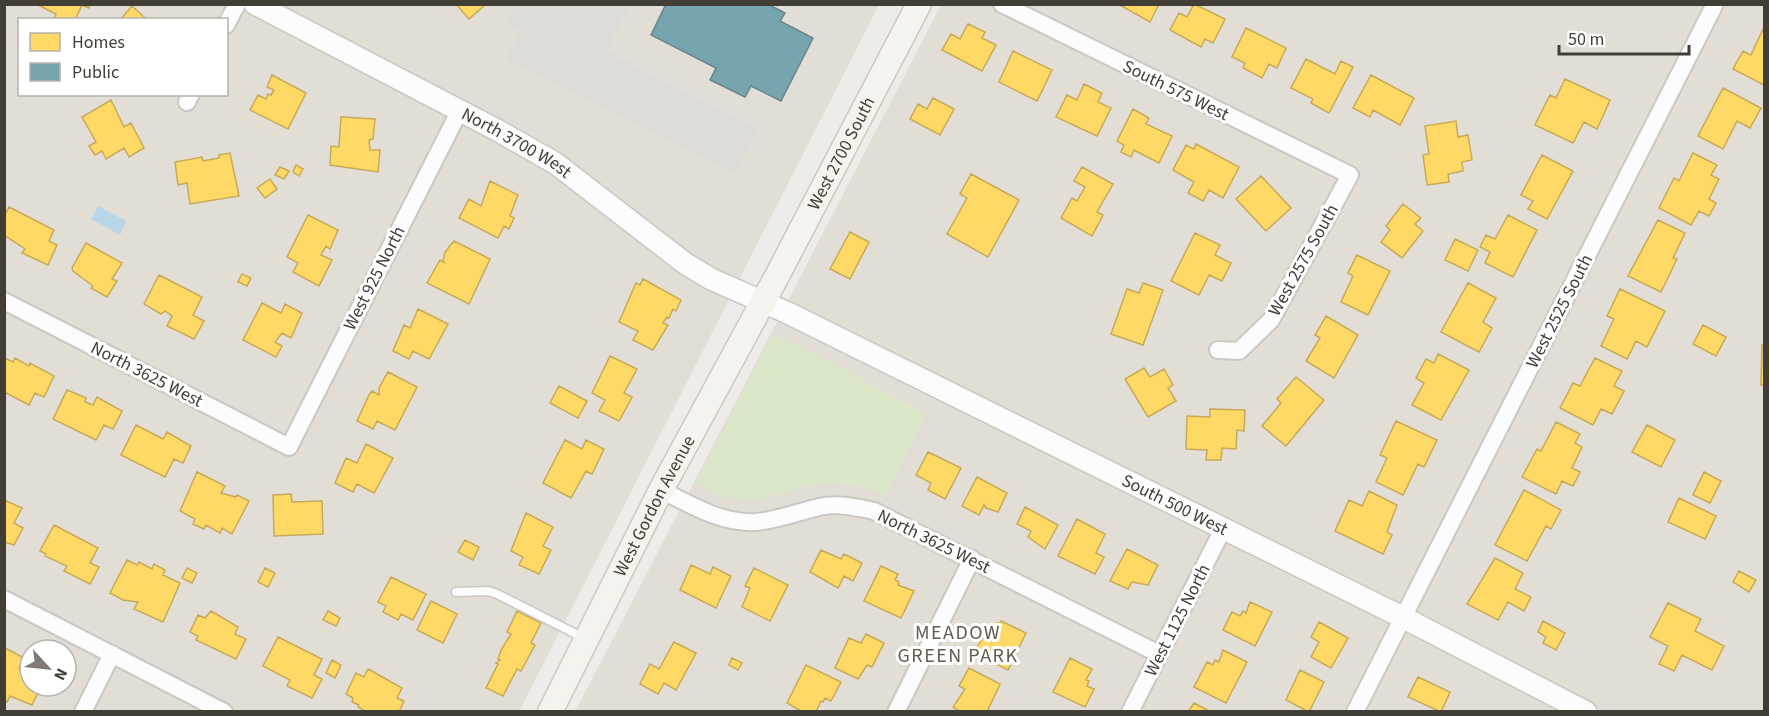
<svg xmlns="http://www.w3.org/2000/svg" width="1769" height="716" viewBox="0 0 1769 716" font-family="'Source Sans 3',sans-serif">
<rect width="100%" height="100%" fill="#eeece8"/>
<!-- residential -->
<path fill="#e2ded5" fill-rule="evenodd" d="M4,5H879L519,712L5,711ZM20,20H226V94H20ZM30,650H66V686H30Z
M941,5H1764V711L575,712Z"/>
<!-- green -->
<path fill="#dbe7c9" d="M773,333L927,413L886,495L857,485L822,483L754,500L723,497L697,482Z"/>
<!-- parking -->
<path fill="#dddbd8" d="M516,5H630L606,51L757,128L735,174L506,59L521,31L506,23Z"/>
<!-- water -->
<path fill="#bad6e9" d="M98,206L126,221L120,235L91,219Z"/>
<!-- homes -->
<path fill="#ffd966" stroke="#c7aa57" stroke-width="1.5" d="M36,4H90L89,8L82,5L75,20H54L56,14Z
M456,4H486L469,19Z
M1118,4H1159L1150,22Z
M1194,4L1225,19L1213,43L1205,39L1201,47L1170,30L1179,13L1187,17Z
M132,6L143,16L147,20H120Z
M968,24L985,32L982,38L996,45L982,71L942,50L951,34L960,39Z
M1764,27V85L1733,69L1743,51L1751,55Z
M1246,28L1286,48L1277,68L1269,64L1262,78L1243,68L1245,63L1232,57Z
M1013,51L1052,70L1037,101L999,82Z
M1306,59L1335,74L1341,61L1353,67L1329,113L1311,103L1313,99L1291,88Z
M272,75L306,93L288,129L250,110L258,95L266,99L268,94L271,95L274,90L267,87Z
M1371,75L1414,98L1400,125L1373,110L1370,117L1353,108Z
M1565,79L1610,100L1597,129L1584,122L1573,143L1535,125L1550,95L1556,98Z
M1084,84L1102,93L1098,102L1111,108L1097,136L1056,117L1067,95L1077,100Z
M1723,88L1761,108L1750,128L1737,121L1723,149L1698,136Z
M933,98L954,109L940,135L910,119L918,104L927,109Z
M111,100L124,127L131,123L144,148L129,157L124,148L106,159L102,151L95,155L89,146L96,142L82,117Z
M1133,109L1149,118L1146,124L1172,136L1159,163L1134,150L1131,157L1121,152L1124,145L1117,141Z
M341,117L375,119L373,139L369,140L370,150H380L378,172L330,165L331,146L339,147Z
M1456,121L1458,137L1468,135L1472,160L1462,162L1463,171L1448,174L1449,182L1427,185L1423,155L1429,154L1425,126Z
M1196,144L1239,167L1223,198L1209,190L1203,201L1188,193L1194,182L1173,170L1186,145L1194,149Z
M230,153L239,196L190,204L187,183L178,185L175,162L202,157L203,161L219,158V155Z
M1693,153L1717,165L1711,175L1719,179L1709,199L1716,203L1709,216L1699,211L1691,225L1659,208L1674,178L1679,181Z
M1542,155L1573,171L1547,219L1528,209L1533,201L1521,195Z
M296,165L303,169L299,176L293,172Z
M280,167L289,171L284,179L275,175Z
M1082,167L1113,184L1097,212L1103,215L1092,236L1061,218L1072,198L1077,201L1085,187L1074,181Z
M971,174L1019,200L988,257L947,234L967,198L960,194Z
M1261,176L1291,208L1266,231L1236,199Z
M270,179L277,189L265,198L257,188Z
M490,181L518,195L510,216L514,218L509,229L504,226L498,238L459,218L469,199L481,206Z
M1403,204L1421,218L1415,224L1423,231L1402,258L1381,242L1390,230L1386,226Z
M9,207L54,230L49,241L57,245L48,265L22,253L25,249L4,235V217Z
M308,215L338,230L330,249L326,246L321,255L332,260L319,286L293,272L298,263L287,257Z
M1508,215L1537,230L1513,277L1485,263L1490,252L1480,247L1486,235L1495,239Z
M1658,220L1685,233L1673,258L1677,259L1661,292L1628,276Z
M850,232L869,242L850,279L830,269Z
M1195,233L1220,245L1215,255L1231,263L1222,281L1209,275L1199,295L1171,281Z
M1455,239L1478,250L1468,271L1445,260Z
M454,241L490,259L469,304L427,283L440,260L445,263L443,261L445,252Z
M86,243L122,263L112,279L117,281L107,297L91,288L93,286L73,271L72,268Z
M1357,255L1390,271L1368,315L1341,302L1353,276L1348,273Z
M242,274L251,278L247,286L238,282Z
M159,275L202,297L193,315L204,321L194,339L167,326L172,316L165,311L161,314L144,304Z
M643,279L681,300L676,311L673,309L669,318L667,317L663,323L668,325L653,350L633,340L638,331L619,322L636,283L640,285Z
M1143,283L1163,290L1143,345L1111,334L1127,289L1139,293Z
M1468,283L1496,298L1483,322L1492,328L1479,352L1441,332Z
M1620,289L1665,311L1647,347L1636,341L1627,359L1601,346L1614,319L1607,316Z
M262,303L281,313L285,304L302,313L291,338L282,333L275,342L282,346L276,357L243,340Z
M418,309L448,324L429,359L413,351L409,359L393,351L404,325L410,328Z
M1326,316L1358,335L1334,378L1306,361L1320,338L1315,335Z
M1703,325L1726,337L1716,356L1693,344Z
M1762,345H1764V385H1761Z
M1438,354L1469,370L1441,420L1412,405L1424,383L1416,378L1426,359L1434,363Z
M610,356L637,369L624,393L632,397L619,421L599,411L605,400L592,393Z
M5,358L13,362L15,358L29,366L30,363L54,376L44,397L35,393L29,405L4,392Z
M1595,358L1622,371L1614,386L1624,391L1612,414L1601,409L1593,425L1560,408L1573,383L1580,386Z
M1144,368L1150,377L1164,369L1173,385L1168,388L1176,401L1148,417L1125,379Z
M388,372L417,387L395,430L377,421L373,429L357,421L369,395L372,391L379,395V388Z
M1296,377L1324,400L1286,446L1262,426L1281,403L1277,399Z
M559,386L587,401L578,418L550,403Z
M67,390L86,398L85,402L93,405L97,397L122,411L113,429L104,425L96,440L53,419Z
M1210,409L1245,410L1244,431L1237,430L1236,449L1222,448L1221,460H1206L1207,450L1186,449L1187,416L1210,417Z
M1396,421L1437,440L1424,467L1418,464L1403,495L1376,482L1387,458L1380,455Z
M1556,422L1580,434L1575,443L1582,447L1572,468L1580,472L1573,486L1562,481L1556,494L1522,477L1537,449L1541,451Z
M136,425L163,439L167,432L191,446L183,463L174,459L165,477L121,455Z
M1647,425L1675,440L1661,467L1632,452Z
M565,440L582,449L586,440L604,449L592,474L586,471L571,498L543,483Z
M366,444L393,458L374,493L357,484L353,492L335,483L346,458L357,463Z
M928,452L961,468L945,499L928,490L931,483L916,475Z
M197,472L225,486L221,493L236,497L237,495L249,501L232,534L222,528L220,533L206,525L204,529L193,524L195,519L180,511Z
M1704,472L1721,481L1710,503L1693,495Z
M977,477L1007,493L998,512L986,508L984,505L979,515L962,506Z
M1524,490L1561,510L1551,529L1546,526L1527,561L1495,545Z
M1369,491L1397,505L1387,532L1392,535L1383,554L1335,531L1349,500L1362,506Z
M291,494L292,502L322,501L323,534L274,536L273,495Z
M1679,498L1716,516L1705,539L1668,522Z
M4,500L22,508L14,523L23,528L14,545L4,542Z
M1025,507L1058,525L1045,549L1028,537L1031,531L1017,524Z
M526,513L553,527L543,546L551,550L539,574L519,565L523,557L511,551Z
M1077,519L1105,534L1096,553L1104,557L1095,574L1058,556Z
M54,525L98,548L90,563L99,567L90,584L64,571L67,566L45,556L46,554L40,551Z
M465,540L479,547L473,560L458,552Z
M1127,549L1158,565L1148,585L1132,582L1128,589L1110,581Z
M821,550L841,559L844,554L862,563L853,581L844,576L838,588L810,572Z
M1495,558L1523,573L1515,589L1531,597L1524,611L1508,602L1498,620L1467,604Z
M127,560L137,565L139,562L152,569L154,564L165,570L163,575L180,583L163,622L134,609L138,602L123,600L110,593Z
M691,565L710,574L713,567L731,576L716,608L680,590Z
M881,566L898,574L895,580L899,582L898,585L914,591L901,618L864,601Z
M187,568L197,573L192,583L182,578Z
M265,568L275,573L268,587L258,582Z
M754,568L788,585L770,621L742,607L750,588L745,586Z
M1739,571L1756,580L1749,592L1733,582Z
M391,577L426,594L413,620L401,614L398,620L383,612L386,606L378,602Z
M431,601L457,614L443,643L417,630Z
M1250,602L1272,612L1255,646L1223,630L1232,612L1240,616L1243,611L1246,613Z
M1668,603L1701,619L1695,631L1724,646L1712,670L1682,655L1674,671L1659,664L1668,646L1650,637Z
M211,611L238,627L235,634L246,639L236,659L196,640L198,636L190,632L198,615L205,618Z
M328,611L340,618L336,626L323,620Z
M517,611L541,623L531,643L535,645L521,671L517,669L503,696L486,688L498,664L496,663L500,660L498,659L501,650L511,634L507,632Z
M1001,621L1026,633L1008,670L974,653L983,637L991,641L997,623L999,624Z
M1543,621L1565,633L1556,650L1543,643L1546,637L1538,632Z
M1319,622L1348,638L1331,668L1311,657L1319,642L1311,637Z
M866,634L884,643L872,667L867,665L858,679L835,668L849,638L861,643Z
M278,637L322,659L314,675L322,679L312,698L287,686L290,680L263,666Z
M674,642L696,653L676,690L664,683L658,694L640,684L650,664L659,669Z
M5,648L24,658L19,668L30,671V686H41L32,705L10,696L7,702L4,701Z
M1223,650L1247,662L1226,703L1194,687L1207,662L1213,665L1215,660L1219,662Z
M732,658L742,663L738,670L729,665Z
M1070,658L1092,669L1086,680L1089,681L1087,686L1094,689L1085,707L1053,692Z
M332,660L341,665L335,678L326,673Z
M806,665L841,682L831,701L825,698L823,702L821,701L816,712H803L787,703Z
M969,668L1000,684L987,712H961L953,707L965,689L959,686Z
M368,669L402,688L397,698L404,701L399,712H367L358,707L359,705L352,702L353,698L346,694L356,673L364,677Z
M1300,670L1324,682L1309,712L1286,700Z
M1418,677L1450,692L1441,712L1408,697Z
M1194,703L1211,712H1188Z"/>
<!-- public -->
<path fill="#76a5af" stroke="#67868a" stroke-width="1.5" d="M666,4H768L785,13L780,21L813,38L781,101L751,86L745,97L710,80L716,68L651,35Z"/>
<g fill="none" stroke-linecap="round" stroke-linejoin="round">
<!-- service casing -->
<g stroke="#cac8c4" stroke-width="11">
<path id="service" d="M456,592L488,591L497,594L586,639"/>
</g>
<!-- minor casing -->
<g stroke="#cac8c4" stroke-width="20">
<path id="minor" d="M1002,4L1350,175L1271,320L1239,351L1218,350
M226,25L237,4
M187,102L191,94
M4,301L289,447L460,110
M661,490C691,505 722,524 756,522C778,520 798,512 819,507C838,503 856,507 874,511L1159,654
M4,599L224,712
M83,712L112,654
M896,712L972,559
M1130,712L1223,529
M1355,712L1715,4"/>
</g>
<!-- tertiary casing -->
<g stroke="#cac8c4" stroke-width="24">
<g id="tertiary">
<path id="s1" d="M255,4L495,129L555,163L686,264L711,279L786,312L1404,618L1586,712"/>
</g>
</g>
<!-- secondary casing -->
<g stroke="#ccc9bf" stroke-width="27">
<g id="secondary">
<path id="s2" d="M550,712L661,490L777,276L919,4"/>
</g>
</g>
<!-- service -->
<use href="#service" stroke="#fcfcfc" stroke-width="8"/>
<!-- minor -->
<use href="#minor" stroke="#fcfcfc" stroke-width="16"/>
<!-- tertiary -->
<use href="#tertiary" stroke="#fcfcfc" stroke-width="21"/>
<!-- secondary -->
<use href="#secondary" stroke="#f5f3ee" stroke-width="24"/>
</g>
<g text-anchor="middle" stroke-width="6" stroke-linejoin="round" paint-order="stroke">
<!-- street labels -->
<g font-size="18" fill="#433e35" stroke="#fff">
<text transform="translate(1176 90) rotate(26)" y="6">South 575 West</text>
<text dy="6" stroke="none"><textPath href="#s1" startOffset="296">North 3700 West</textPath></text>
<text dy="6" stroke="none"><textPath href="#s2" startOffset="630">West 2700 South</textPath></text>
<text transform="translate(1303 260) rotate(-61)" y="6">West 2575 South</text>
<text transform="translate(374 278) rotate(-63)" y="6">West 925 North</text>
<text transform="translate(1559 311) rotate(-63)" y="6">West 2525 South</text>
<text transform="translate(147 374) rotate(27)" y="6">North 3625 West</text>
<text dy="6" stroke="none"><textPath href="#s1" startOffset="1050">South 500 West</textPath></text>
<text dy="6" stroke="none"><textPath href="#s2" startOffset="231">West Gordon Avenue</textPath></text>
<text transform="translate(934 541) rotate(26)" y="6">North 3625 West</text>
<text transform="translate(1177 620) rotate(-63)" y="6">West 1125 North</text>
</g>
<!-- neighbourhood labels -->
<g font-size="20" letter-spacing="1.5" fill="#655b4d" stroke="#fff">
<text x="958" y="639">MEADOW<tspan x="958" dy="23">GREEN PARK</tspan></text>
</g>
</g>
<!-- border -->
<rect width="1769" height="716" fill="none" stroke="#433e35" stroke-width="12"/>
<!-- legend -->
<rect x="18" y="18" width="210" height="78" fill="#ffffff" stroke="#b4b2ae" stroke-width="1.5"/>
<rect x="30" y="33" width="30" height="18" fill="#ffd966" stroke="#b4b2ae" stroke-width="1.5"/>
<text x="72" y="48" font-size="18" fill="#433e35">Homes</text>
<rect x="30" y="63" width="30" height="18" fill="#76a5af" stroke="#b4b2ae" stroke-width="1.5"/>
<text x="72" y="78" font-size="18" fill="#433e35">Public</text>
<!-- north arrow -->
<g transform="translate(48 668) rotate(117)"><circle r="28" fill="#ffffff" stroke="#b4b2ae" stroke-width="1.5"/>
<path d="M0-4.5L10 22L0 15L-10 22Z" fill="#7f7b74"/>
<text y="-9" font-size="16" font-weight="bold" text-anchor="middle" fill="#433e35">N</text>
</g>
<!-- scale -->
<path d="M1559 45v9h130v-9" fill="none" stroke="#433e35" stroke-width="3"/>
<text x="1568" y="45" font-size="18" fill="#433e35" stroke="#ffffff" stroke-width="4.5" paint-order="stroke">50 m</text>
</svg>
